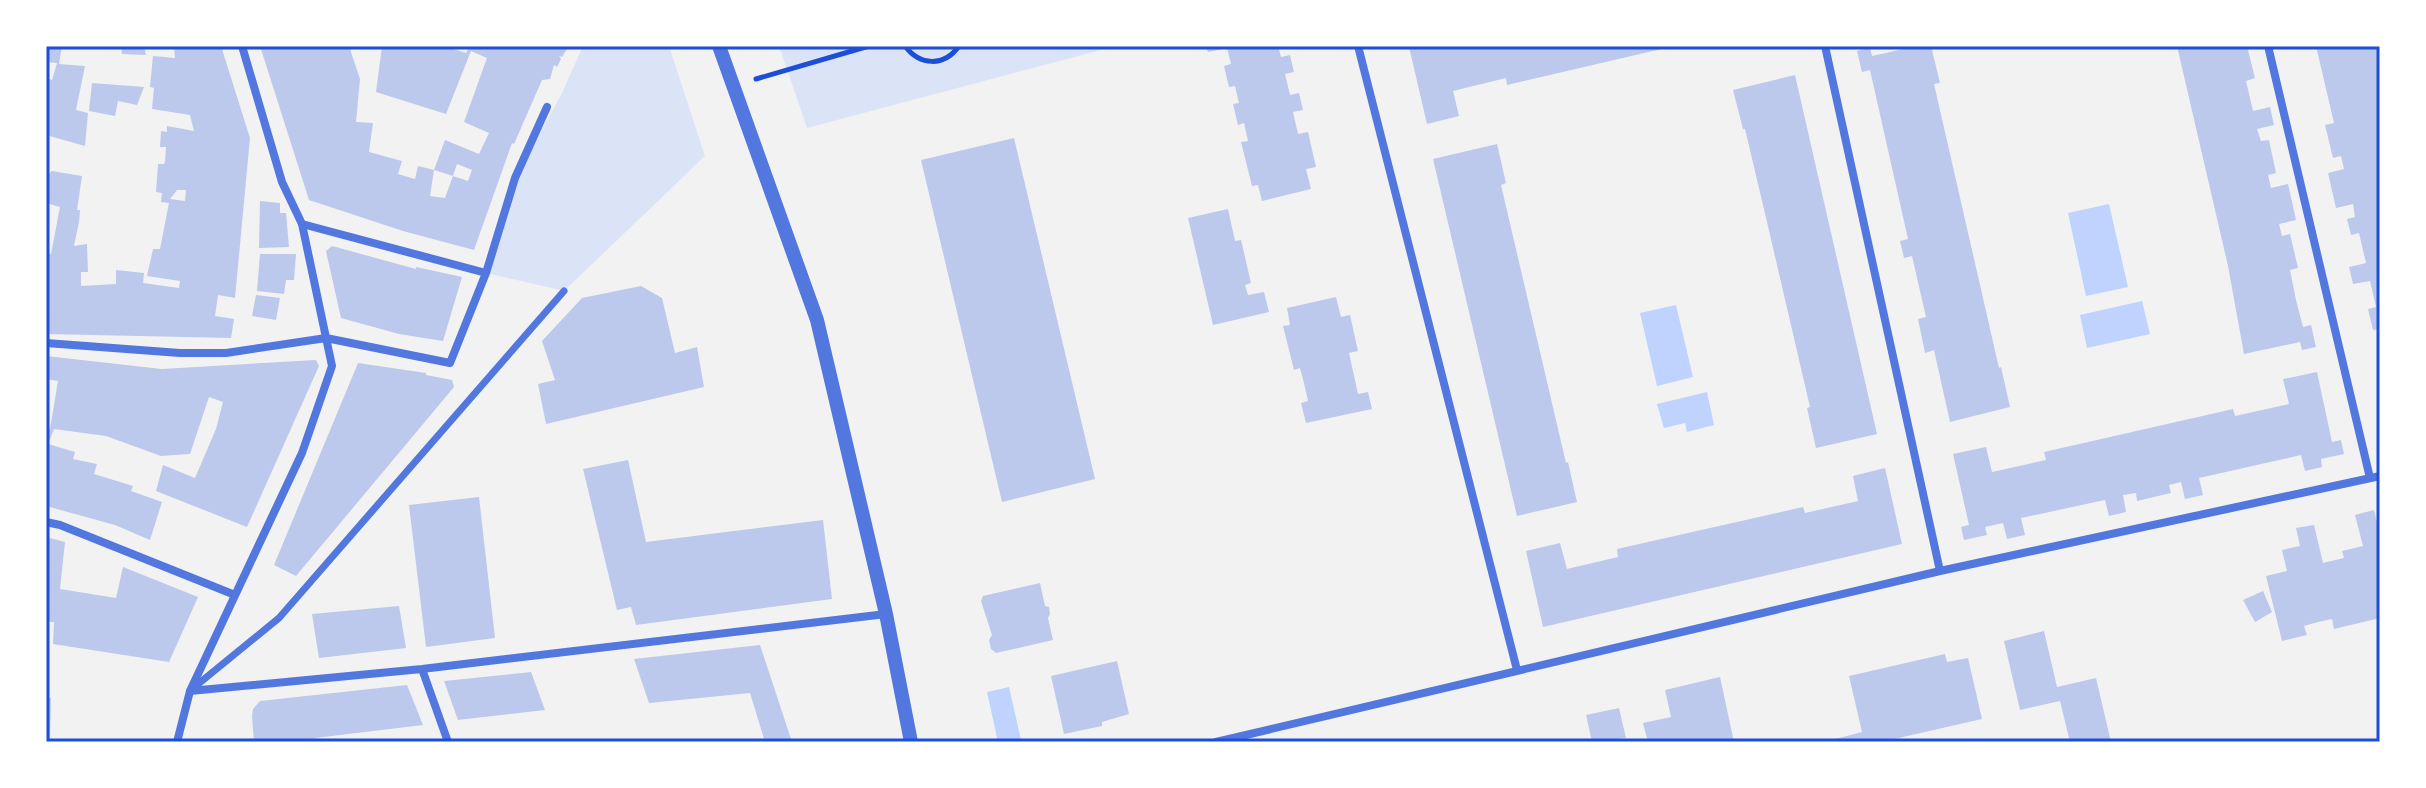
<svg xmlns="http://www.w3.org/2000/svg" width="2426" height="788" viewBox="0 0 2426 788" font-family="'IBM Plex Sans',sans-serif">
<rect width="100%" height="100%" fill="#f2f2f2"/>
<!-- green -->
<path fill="#dbe4f7" d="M583,46H669L705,156L564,291L486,273L515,178L561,95Z
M779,46H1116L807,128Z"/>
<!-- water -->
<path fill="#bfd3fe" d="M2109,204L2128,287L2086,296L2068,213Z
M2142,301L2150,334L2087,348L2080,315Z
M1676,305L1693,377L1657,386L1640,313Z
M1707,392L1714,425L1687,432L1685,423L1664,428L1657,404Z
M1009,687L1021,740L998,742L987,692Z"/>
<!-- building -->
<path fill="#bdc9ec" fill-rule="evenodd" d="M46,46H62L59,64L85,66L76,110L88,113L85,146L46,135V78L52,80L57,63L46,62Z
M121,46H144L146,55L122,54Z
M174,46H221L250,138L235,298L218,295L215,316L234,319L231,338L46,334V253L51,254L60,207L46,203V176L52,171L82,176L77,210H80L79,222L74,246L87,244L88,272H81V286L116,284V270L144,273L143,283L179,288L180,281L147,276L153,249H160L169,203L161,202L162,193L156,192L158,164H164L165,162L166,147H160L161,131L167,132V126L194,131L190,115L152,109L154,88L150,87L153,56L175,58ZM177,190H186L185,201L170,199Z
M260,46H349L360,79L356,122L373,123L369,152L402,161L398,174L415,179L418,166L434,170L430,196L445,198L453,176L434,170L445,140L479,154L489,133L464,122L487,58L471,51L446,114L376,92L382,46H444L466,53L470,46H565L567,49L562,57L559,56L561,59L557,67L554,65L550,79L542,80L514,144L512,143L474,250L403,231L309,200ZM457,164L472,170L468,181L453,176Z
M1206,46H1278L1281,57L1290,55L1294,72L1285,74L1290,95L1299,93L1303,110L1293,112L1298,134L1308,132L1316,167L1306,169L1311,189L1262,201L1258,185L1252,186L1241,142L1248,141L1244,123L1238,125L1233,104L1239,103L1235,86L1229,87L1224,66L1231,64L1227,48L1208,52Z
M1415,46H1670V47L1507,85L1506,78L1453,91L1459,116L1427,124L1409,47Z
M1917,46H1931L1940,83L1934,84L1999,368L2001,367L2010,407L1950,422L1934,350L1925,353L1918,319L1926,317L1912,256L1904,258L1900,241L1908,239L1870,70L1862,72L1857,51L1870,48L1872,56Z
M2177,46H2247L2255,78L2246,81L2253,111L2270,107L2274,125L2257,129L2261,141L2269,140L2276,173L2268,175L2271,188L2288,184L2296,220L2279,224L2282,236L2290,234L2298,268L2290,270L2296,300L2303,327L2311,325L2316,347L2302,350L2300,342L2244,354L2228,266Z
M2316,46H2377L2380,58V329L2373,330L2368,309L2376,307L2370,281L2353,284L2349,267L2366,263L2359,233L2351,235L2347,219L2355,217L2353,204L2336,208L2328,173L2344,169L2341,156L2333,158L2325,125L2334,123Z
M1795,75L1877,434L1816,448L1807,408L1810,407L1767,222L1745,129H1743L1733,90Z
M92,83L144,87L137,105L118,101L115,116L89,111Z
M1014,138L1095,479L1002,502L921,160Z
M1497,144L1506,183L1501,185L1566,463L1568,462L1577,502L1517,516L1433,159Z
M260,201L280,203V213H286L289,247L259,248Z
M1228,209L1235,241L1241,240L1251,283L1245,285L1248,295L1264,292L1269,312L1213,325L1188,218Z
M332,246L416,269V267L462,277L443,341L399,334L341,318L326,251Z
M260,254H296L294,280H286L284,294L257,291Z
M641,286L662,298L675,353L697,347L704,387L546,424L538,384L555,380L542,341L582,298Z
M256,295L280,298L276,320L252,316Z
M1336,297L1341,317L1350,315L1358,351L1349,353L1358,394L1368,392L1372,409L1306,423L1301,403L1308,401L1304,383L1300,368L1294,370L1283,326L1290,325L1287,308Z
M46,356L162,369L316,360L319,366L247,527L156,491L163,465L195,478L216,429L223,402L209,397L190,454L161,456L106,436L54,429L48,444L75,452L73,459L97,464L94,474L133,486L131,491L162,502L150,540L115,525L46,506V428L50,429L58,381L46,379Z
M358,363L426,373V375L452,380L454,387L296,576L274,565Z
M2317,372L2332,442L2341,440L2344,454L2321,459L2322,467L2305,471L2301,455L2199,478L2203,495L2185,499L2181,482L2169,485L2171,493L2137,501L2136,493L2123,495L2126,512L2109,516L2105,500L2021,518L2025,535L2007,539L2003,523L1985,527L1987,535L1964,540L1961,527L1969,525L1953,454L1986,447L1992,472L2046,460L2044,452L2233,409L2235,416L2289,404L2283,379Z
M628,460L646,542L823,520L832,599L636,625L631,607L617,610L583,469Z
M1885,468L1902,544L1543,627L1526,551L1560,543L1567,569L1618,557L1617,549L1803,507L1805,513L1858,501L1853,476Z
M479,497L495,638L426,647L409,505Z
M2374,510L2380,535V618L2334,629L2332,619L2318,622L2304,626L2307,635L2282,641L2266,576L2287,571L2282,550L2300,546L2296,528L2314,525L2323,563L2344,558L2342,551L2363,546L2355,515Z
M46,537L65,542L60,589L116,598L123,567L198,597L169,662L53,644L54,622H46Z
M1040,583L1045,606L1049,607L1050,614L1048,618L1053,640L996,653L991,649L989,640L992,635L981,601L983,596Z
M2263,591L2272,612L2255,622L2243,600Z
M399,606L406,648L319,658L312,614Z
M2044,631L2057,687L2096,678L2111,742H2070L2060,701L2020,710L2004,641Z
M760,645L792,742H765L750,693L649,703L634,659Z
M1945,654L1947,662L1968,658L1982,719L1881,742H1824L1862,732L1849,676Z
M1117,661L1129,714L1102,722V726L1064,734L1051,676Z
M531,672L545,710L458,720L444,681Z
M1720,677L1734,742H1648L1643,723L1671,717L1665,690Z
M407,685L423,725L315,738L316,742H254L252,716L253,709L260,701Z
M46,698H51L50,739H46Z
M1619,708L1626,738L1592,742L1586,715Z"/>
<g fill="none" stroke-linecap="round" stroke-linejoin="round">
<!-- path -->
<path stroke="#1d4ed8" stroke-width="5" d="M905,46C920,66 944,67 959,46
M756,79L869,46"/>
<!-- pedestrian -->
<path stroke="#5277de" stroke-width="7" d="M192,689L279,618L564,291"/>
<!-- minor -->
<path stroke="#5277de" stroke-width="8" d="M1358,46L1517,670
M1825,46L1940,571
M2268,46L2370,478
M302,224L486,273
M46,343L180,353H226L326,338L450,363L486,273L515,178L547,107
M46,522L60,525L235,595
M422,669L448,742
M190,691L422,669L886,614
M177,742L190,691L302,453L332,366L302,224L282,182L242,46
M1216,742L1940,571L2380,476"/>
<!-- tertiary -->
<path stroke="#5277de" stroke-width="14" d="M719,46L817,320L886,614L911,742"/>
</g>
<!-- border -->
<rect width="2426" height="788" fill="none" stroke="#ffffff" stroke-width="96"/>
<rect x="48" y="48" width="2330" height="692" fill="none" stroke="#1d4ed8" stroke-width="3"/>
</svg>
